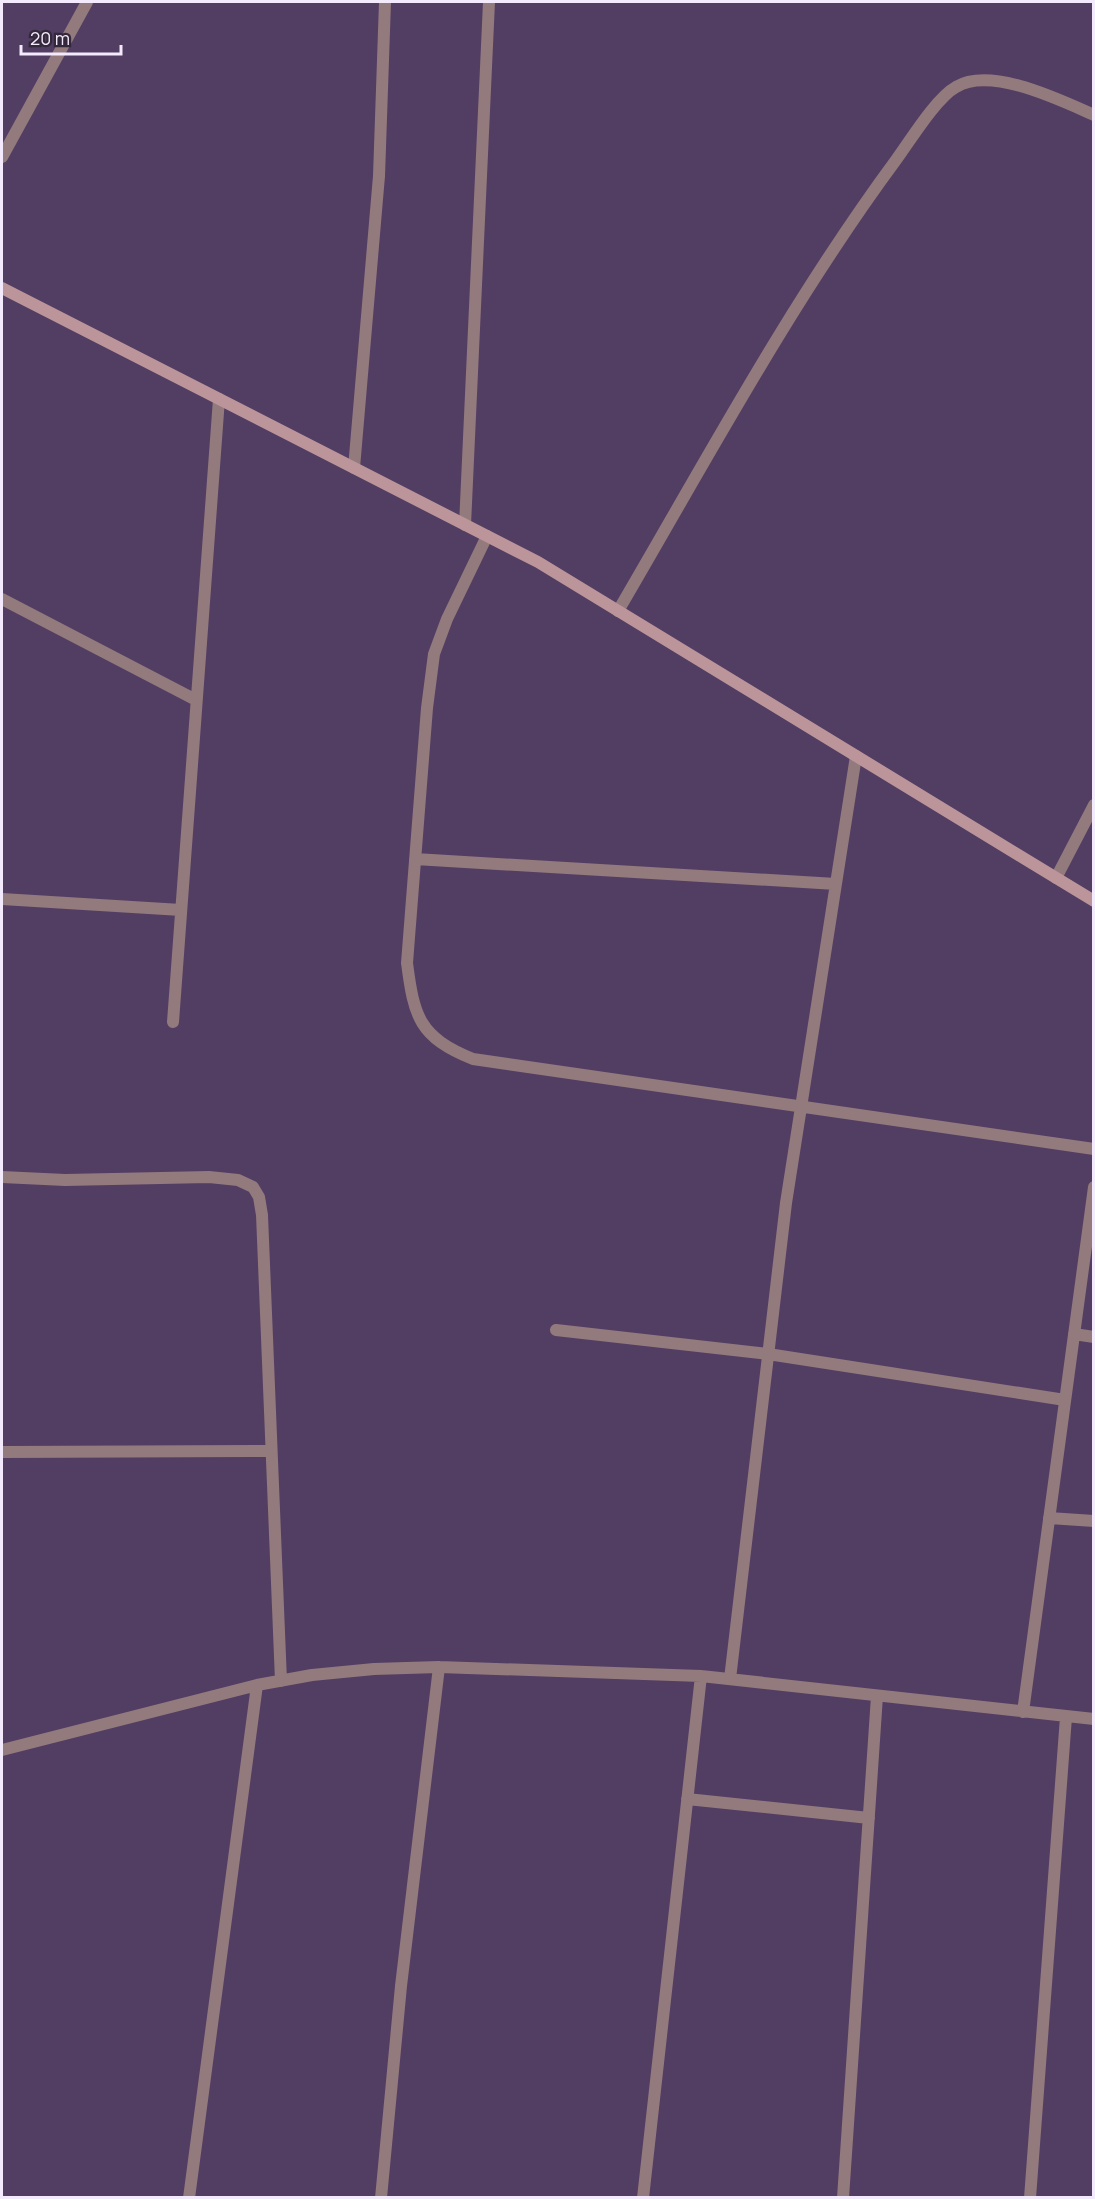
<svg xmlns="http://www.w3.org/2000/svg" width="1095" height="2199" viewBox="0 0 1095 2199" font-family="Manrope,sans-serif">
<rect width="100%" height="100%" fill="#523d63"/>
<g fill="none" stroke-linecap="round" stroke-linejoin="round">
<!-- street -->
<path stroke="#927a7d" stroke-width="12" d="M2,157L87,2
M354,468L379,176L385,2
M465,525L489,2
M487,536L447,619L434,654L427,708L407,963C414,1017 419,1037 473,1059L1094,1149
M2,599L196,700
M618,611C707,459 791,302 896,160C910,141 936,98 956,87C991,66 1060,100 1094,115
M415,859L836,884
M1056,878L1094,805
M2,899L181,910
M173,1022L219,399
M2,1177L65,1180L209,1177L238,1180L253,1187L259,1197L262,1215L281,1681
M556,1330L768,1354L1065,1400
M1074,1334L1094,1337
M2,1452L271,1451
M1049,1518L1094,1521
M730,1679L786,1203L856,756
M1023,1712L1094,1187
M2,1750L257,1685L312,1675L374,1669L439,1667L701,1676L1094,1719
M687,1799L869,1818
M189,2198L257,1685
M381,2198L401,1986L439,1667
M643,2198L701,1676
M843,2198L877,1696
M1030,2198L1066,1717"/>
<!-- secondary -->
<path stroke="#bb959a" stroke-width="12" d="M2,288L538,562L1094,901"/>
</g>
<!-- border -->
<rect width="1095" height="2199" fill="none" stroke="#f4eafd" stroke-width="6"/>
<!-- scale -->
<path d="M21 45v9h100v-9" fill="none" stroke="#f4eafd" stroke-width="3"/>
<text x="30" y="45" font-size="18" fill="#f4eafd" stroke="#33293b" stroke-width="4.5" paint-order="stroke">20 m</text>
</svg>
